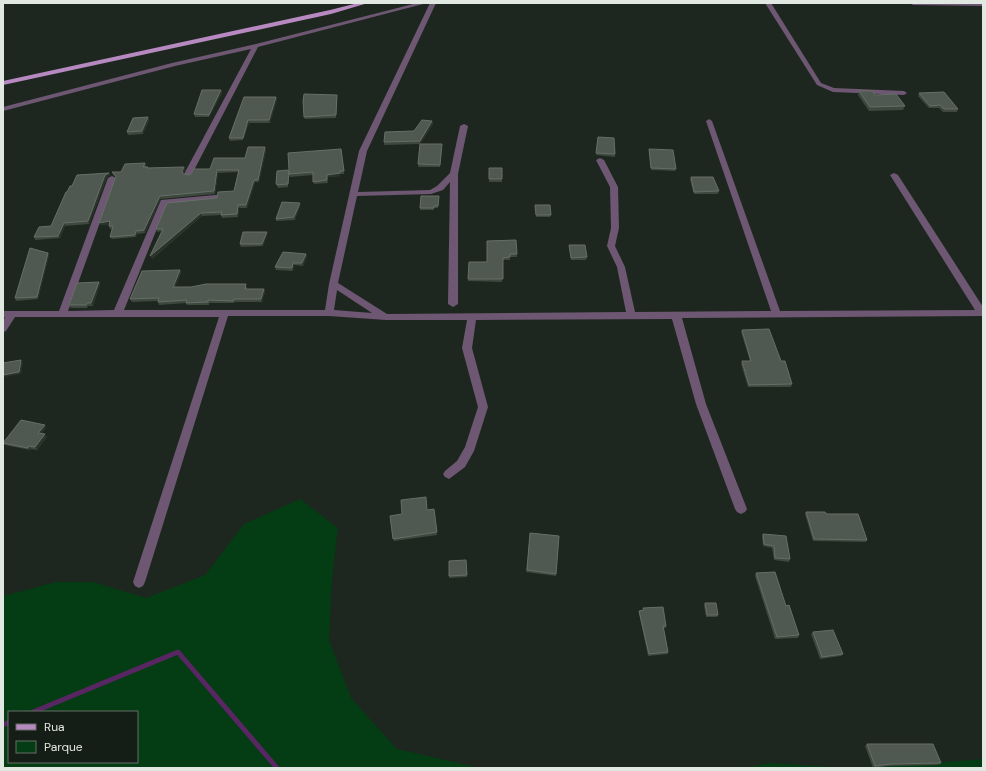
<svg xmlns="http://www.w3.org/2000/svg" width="986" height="771" viewBox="0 0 986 771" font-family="'DM Sans',sans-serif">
<rect width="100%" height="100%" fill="#1e271f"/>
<!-- green -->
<path fill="#043c13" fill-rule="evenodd" d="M300,499L338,528L332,579L329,640L351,698L397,749L480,768H3V596L56,582H93L146,598L205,575L244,524ZM9,712H137V762H9Z
M983,759V768H745L769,763L850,768L918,764Z"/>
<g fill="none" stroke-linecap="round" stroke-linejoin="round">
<!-- stream -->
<path stroke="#582662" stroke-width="5" d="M33,712L178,652L277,768
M3,725L9,722"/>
<!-- minor -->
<path fill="#6e5772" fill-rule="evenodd" d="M417,3H427L258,47L191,176H185L184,174L251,49L175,66L3,111V107L172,63L256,44Z
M430,3H436L367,151L358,192L430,190L437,186L450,173L460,126L464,124L468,126L458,174V304L453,307L448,304L450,182L443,190L431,194L357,196L338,283L387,314L626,312L617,267L607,246L611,228L610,187L596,160L600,158L604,160L618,187L619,228L615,246L625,267L635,312L771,311L706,121L709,119L712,121L780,311L975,310L890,175L894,173L898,175L983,307V316L682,318L706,404L747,509L745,512L741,514L737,512L735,509L696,404L672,319L476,320L472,348L488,407L474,451L465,467L449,479L445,477L443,474L445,471L457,461L465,447L478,407L462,348L467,320H386L329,316H228L145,582L143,586L139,588L135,586L133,582L219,317H15L6,331L3,332V321L5,317H3V311H59L108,178L112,176L116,178L68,311L114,310L161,200L215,195H218V199L167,204L124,310H325L329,284L359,151ZM337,290L372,313L334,310Z
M765,3H771L821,83L834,88L904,91L907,93L904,95L833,92L817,85Z
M910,3H983V6L913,5Z"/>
<!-- major -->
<path fill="#b789c1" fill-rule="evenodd" d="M358,3H368L331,14L3,85V81L330,10Z"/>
</g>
<!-- wall -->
<path fill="#3e483f" d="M221,90L222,93L209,117H195L194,114Z
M859,91L875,95L905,106L903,110L869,111L858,95Z
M919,93L958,109L957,112H943L939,108H929L918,96Z
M337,95L336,118L305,119L304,117Z
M244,97H276L277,99L270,123H249L243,140L230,141L229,138Z
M148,117L149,120L143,134L128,135L127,132Z
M432,121L433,124L420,144H442L440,167H418L420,144L384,145V142L414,131Z
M598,137L615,154V157L596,155Z
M341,149L344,174H340V176L327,177L328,183L314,184L313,175L290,177L289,175L288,187L278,188L276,183L289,170Z
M649,149L676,169L675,171L651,170L649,152Z
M266,150L259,182H255L247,208H239L238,217L222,218L221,215L202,216L152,259L162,231L157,232L156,229L217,198L234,191L238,172L218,173L215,194L161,199L145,233L137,234L136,237L112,239L110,237L113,229H110L109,226L110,224L100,225L116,177L113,175L112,172H121L145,163L146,166V167H148V168L185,169L183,174L190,175L245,158Z
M489,168H502V182H489Z
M109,173L110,175L107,177L89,224L65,226L60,238L35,240L34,237L51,226L67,192L72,186Z
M691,177L719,191L718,194H694L690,180Z
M439,198L438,208H434V210H420V208Z
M535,205L551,215L550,217H536Z
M300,206L295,220L276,221V219Z
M267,235L263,246L241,247L240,244Z
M516,240L517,257H510V260H503L502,282L468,281L469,262H487Z
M569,245L587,257L586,260H571Z
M48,253L49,255L38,299L16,301L15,298Z
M306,254L307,257L303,266L294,265L293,271L276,270L275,267Z
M180,270L181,273L175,287H247V289H264L265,291L262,302H235L234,303H209V305H187L186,303L159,305L158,302V301L132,302L130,299Z
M99,282L100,284L93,306H88L87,308H71L69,305Z
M742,330L781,361L792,384L791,387H748L741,364L742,361H750L741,332Z
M46,427L41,434L47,437L37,450L31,449L30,450L5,445L3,443V442Z
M434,509L437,535L394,541L390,516Z
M806,512L827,514L867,540L866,542L813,541L805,514Z
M530,533L559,536L556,576L526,572Z
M763,534L790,559L789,562L774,560L772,548L763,546L762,536Z
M466,560L467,577L449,578V576Z
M756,573L786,606L799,635L798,638L775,639L755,576Z
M705,603L718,615L717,617H706L704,605Z
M643,608L666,626V628H664L668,652V654L648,656L639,613V611L643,610Z
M813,632L843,654L841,656L820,659L811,634Z
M867,744L941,763L938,765L889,766L873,768L865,746Z"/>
<!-- shaded-wall -->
<path fill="#2a342b" d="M221,90L222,93L209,117V115Z
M276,97L277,99L270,123L269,120Z
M148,117L149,120L143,134L142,131Z
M248,120L249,123L243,140V138Z
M432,121L433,124L420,144V141Z
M265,147L266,150L259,182L258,180Z
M184,167L185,169L183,173L182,171Z
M217,170L218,173L215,194L214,191Z
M109,173L110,175L107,177L89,224L88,221L105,175Z
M340,173V176L327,177L328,183L327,175Z
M254,180L255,182L247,208L246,205Z
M160,196L161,199L145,233L144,230Z
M300,203V206L295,220L294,217Z
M238,205L239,208L238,217L237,214Z
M201,213L202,216L152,259L150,256Z
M110,221L112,224L100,225L99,223Z
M64,223L65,226L60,238L58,236Z
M136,231L137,234L136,237L135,235Z
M267,232V235L263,246L262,244Z
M48,253L49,255L38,299L37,297Z
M306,254L307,257L303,266L302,263Z
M293,263L294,265L293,271L292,268Z
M180,270L181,273L174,290L173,287Z
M99,282L100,284L93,306L91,303Z
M264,289L265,291L262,302L261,299Z
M21,360L23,363L21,374L3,377V375Z
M45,425L46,427L40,436L38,433Z
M45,434L47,437L37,450L35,447Z
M29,446L31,449L30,450L28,448Z"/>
<!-- building -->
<path fill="#505951" stroke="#666f67" d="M202,90H221L209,115L194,114Z
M859,91H873L875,95L896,94L905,106L870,107Z
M944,92L958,109H944L940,105L930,106L919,93Z
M304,94L337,95L336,115L304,117L303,101Z
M244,97H276L269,120H248L243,138H229Z
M148,117L142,131L127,132L133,118Z
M422,120L432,121L420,141L384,142L385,132L414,131Z
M598,137L614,138L615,154L596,153Z
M420,144H442L440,165L418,164Z
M248,147H265L258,180H254L246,205H238L237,214L221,215L222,212L201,213L150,256L163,229H156L167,203L217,198L218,192L234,191L239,170H217L214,191L160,196L144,230L136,231L135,235L110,237L113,226H109L110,221L99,223L116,176L112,172H121L125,164L145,163L143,167H148L147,168L184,167L182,171L183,174L190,175L194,169H210L214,158H245Z
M341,149L344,171H340V173L327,175V180L313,182V172L289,174V171L288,184L277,185L276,183L277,171L289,170L288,153Z
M649,149L673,150L676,169L651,168Z
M489,168H502V179H489Z
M109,173L105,175L88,221L64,223L58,236L34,237L39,227L51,226L66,192H67L70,186H72L77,175Z
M691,177H713L719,191L694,192Z
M421,196H439L438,206H434V208H420Z
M282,202L300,203L294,217L276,219Z
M535,205H550L551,215H536Z
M243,232H267L262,244H240Z
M516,240L517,254H510V257L503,258V279H468L469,262H487V241Z
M569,245H585L587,257L571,258Z
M30,248L48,253L37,297L15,298Z
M283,252L306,254L302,263H293L292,268L275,267Z
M180,270L173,287H191L206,284H246L245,289H264L261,299H234L233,301L208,300V302L186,303L187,300L158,302L159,298L130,299L142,271Z
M99,282L91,303H87L86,305H69L77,283Z
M769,329L781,361H785L792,384L749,385L742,361H751L742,330Z
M21,360L19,372L3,375V363Z
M21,420L45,425L38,433L45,434L35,447L29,446L28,448L3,443Z
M426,497L427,510L434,509L437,532L393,539L390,516L402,514L401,500Z
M806,512H825L827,514H858L867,540L814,539Z
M530,533L559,536L556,574L527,570Z
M763,534L786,536L790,559L775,558L774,546L764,544Z
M466,560L467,575L449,576V561Z
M775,572L786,606L789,605L799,635L777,637L756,573Z
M705,603H716L718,615H707Z
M663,607L666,626H663L668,652L649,654L639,611L644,610L643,608Z
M833,630L843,654L822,657L813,632Z
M867,744H933L941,763L891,764L875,766Z"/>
<!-- border -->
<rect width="986" height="771" fill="none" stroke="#e1e7e1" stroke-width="8"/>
<!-- legend -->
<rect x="8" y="711" width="130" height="52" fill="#151e16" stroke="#676e67"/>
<rect x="16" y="724" width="20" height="6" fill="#b789c1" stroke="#676e67"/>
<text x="44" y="731" font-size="12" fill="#e1e7e1">Rua</text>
<rect x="16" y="741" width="20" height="12" fill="#043c13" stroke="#676e67"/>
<text x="44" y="751" font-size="12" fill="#e1e7e1">Parque</text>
</svg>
